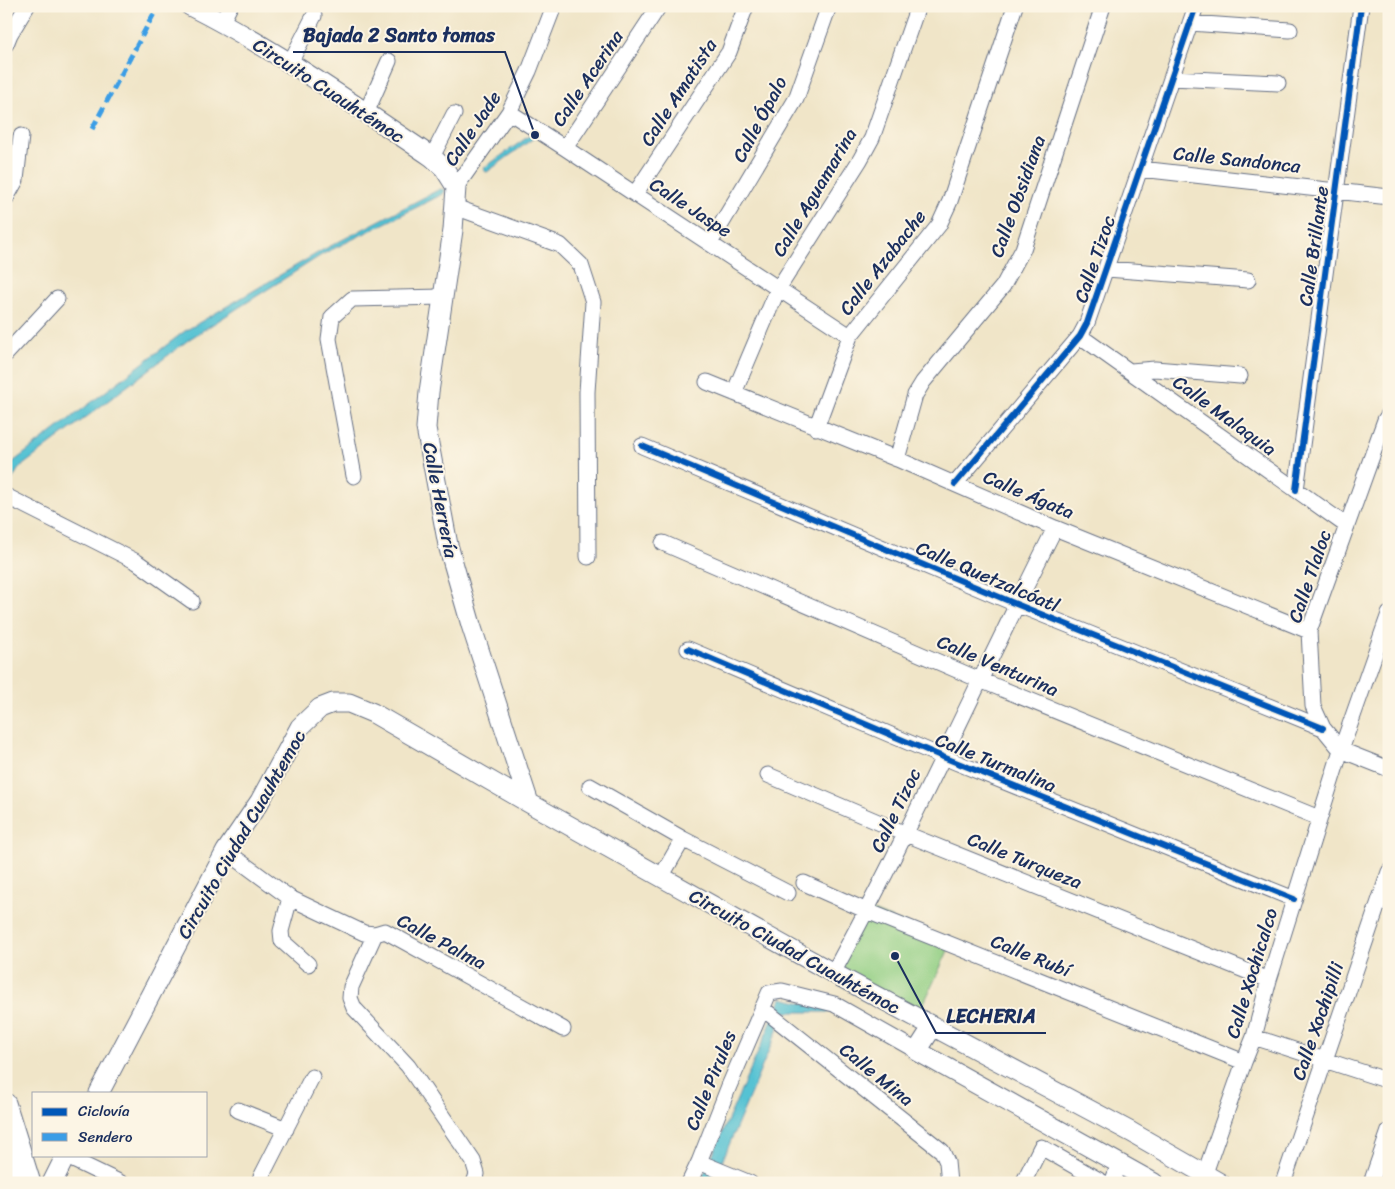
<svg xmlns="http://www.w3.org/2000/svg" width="1395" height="1189" viewBox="0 0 1395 1189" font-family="Sriracha,sans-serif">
<rect width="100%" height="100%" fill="#fcf5e5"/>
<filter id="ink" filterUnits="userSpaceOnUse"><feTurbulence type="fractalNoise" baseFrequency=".02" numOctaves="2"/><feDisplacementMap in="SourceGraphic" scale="10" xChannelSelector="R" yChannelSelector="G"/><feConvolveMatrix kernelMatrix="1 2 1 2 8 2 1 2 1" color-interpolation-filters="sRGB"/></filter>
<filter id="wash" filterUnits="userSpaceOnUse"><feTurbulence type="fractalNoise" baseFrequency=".0096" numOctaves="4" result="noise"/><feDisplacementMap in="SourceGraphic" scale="20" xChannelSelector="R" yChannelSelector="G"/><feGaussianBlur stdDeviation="1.12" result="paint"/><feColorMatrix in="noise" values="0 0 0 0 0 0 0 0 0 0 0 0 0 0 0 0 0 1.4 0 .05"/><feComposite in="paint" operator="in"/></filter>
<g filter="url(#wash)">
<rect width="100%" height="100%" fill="#f0e5c8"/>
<!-- green -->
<path fill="#93cf84" stroke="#577f71" d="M868,909L952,942L918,1016L837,971Z"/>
<!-- water -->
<path fill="#57c2d3" stroke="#397898" d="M532,134L535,135V137L487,172L484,171V168Z
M440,189L445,190L443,194L323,254L191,338L19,468L6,490V475L13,462L185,331L321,251Z
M782,998L839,1012H785L713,1183H700Z"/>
</g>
<g filter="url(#ink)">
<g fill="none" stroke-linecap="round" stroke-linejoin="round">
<!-- minor casing -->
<g stroke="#666f83" stroke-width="17">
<path id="minor" d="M222,22L230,6
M1190,23L1290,30
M6,44L10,34L27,6
M290,63L314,16
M1171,78L1278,83
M509,112L565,148L850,336
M366,113L389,61
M565,148L659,6
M432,157L454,114
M1141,169L1389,197
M456,187L509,112L529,71L554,6
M635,194L729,52L746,6
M6,198L16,180L21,136
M455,207L560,245L581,265L593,302L587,392L588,557
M710,243L796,99L829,6
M1107,269L1248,280
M1080,336L1347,526
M6,354L57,299
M1131,371L1155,369L1240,376
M707,382L897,459L1055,528L1309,631
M734,393L778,289L860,160L872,138L918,6
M1389,414L1385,420L1309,631L1313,706L1323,728L1341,750L1389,769
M816,428L850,336L939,225L950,201L1015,6
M642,446L1016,604L1323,728
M897,459L915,395L923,382L1003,286L1023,249L1103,6
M354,476L329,339L332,317L352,299L443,297
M955,484L1080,336L1087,323L1196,6
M1296,490L1361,6
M6,496L137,562L192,601
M663,543L980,680L1319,818
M688,649L943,757L1294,899
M768,775L906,834L1269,980
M590,786L683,839L788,893
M226,851L290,898L364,933L375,934L385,931L563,1029
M661,877L683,839
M804,883L867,911L1244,1062
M290,898L281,931L282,941L308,964
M375,934L351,987L350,998L354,1008L408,1066L473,1161L477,1174L474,1183
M833,973C913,827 980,676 1055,528
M762,1008L942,1151L947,1162L949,1183
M1254,1037L1389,1081
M238,1110L286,1129
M6,1148L17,1183
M65,1156L121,1183
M699,1162L750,1183
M1205,1173L1244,1062L1254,1037L1269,980L1341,750L1389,614
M258,1183L312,1077
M689,1183L699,1162L729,1086L769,993L782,991L834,1004L917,1051
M1023,1183L1041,1147L1104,1183
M1112,1183L1119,1164
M1283,1183L1389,872
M1371,1183L1389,1131"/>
</g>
<!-- major casing -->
<g stroke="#666f83" stroke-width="21">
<path id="major" d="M190,6C275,49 353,104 432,157L444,168L456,187L453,230L429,392L426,428L448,545L471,625L529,803
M933,1026L917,1051L1154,1183
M99,1093L226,851L260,801L300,727L320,708L333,703H349L373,713L529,803L833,973L1131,1132L1220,1183
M6,1103L31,1183
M52,1183L66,1155"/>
</g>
<!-- minor -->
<use href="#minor" stroke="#fff" stroke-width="15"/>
<!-- major -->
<use href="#major" stroke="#fff" stroke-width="19"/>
<!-- quiet -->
<path stroke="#3b9de6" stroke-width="5" stroke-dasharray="10 5" stroke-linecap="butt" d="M92,129L158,6"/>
<!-- cycleway casing -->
<g stroke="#fcf5e5" stroke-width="9">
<path id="cycleway" d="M642,446L1016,604L1323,728
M955,484L1080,336L1087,323L1196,6
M1296,490L1361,6
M688,649L943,757L1294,899"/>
</g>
<!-- cycleway -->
<use href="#cycleway" stroke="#0057b8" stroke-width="6"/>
</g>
</g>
<g text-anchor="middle" stroke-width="4" stroke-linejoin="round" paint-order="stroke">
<!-- street labels -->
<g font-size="19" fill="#1b2f5e" stroke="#fcf5e5">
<text transform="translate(587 78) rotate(-56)" y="7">Calle Acerina</text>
<text transform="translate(329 90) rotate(33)" y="7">Circuito Cuauhtémoc</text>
<text transform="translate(678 92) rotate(-57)" y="7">Calle Amatista</text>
<text transform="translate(759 119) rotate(-62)" y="7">Calle Ópalo</text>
<text transform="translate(472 128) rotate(-56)" y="7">Calle Jade</text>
<text transform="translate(1237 159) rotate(6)" y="7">Calle Sandonca</text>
<text transform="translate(814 192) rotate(-59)" y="7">Calle Aguamarina</text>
<text transform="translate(1017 196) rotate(-70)" y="7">Calle Obsidiana</text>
<text transform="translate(691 207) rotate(33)" y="7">Calle Jaspe</text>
<text transform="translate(1313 246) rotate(-82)" y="7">Calle Brillante</text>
<text transform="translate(1094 259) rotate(-71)" y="7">Calle Tizoc</text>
<text transform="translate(882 262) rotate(-52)" y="7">Calle Azabache</text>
<text transform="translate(1225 415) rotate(36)" y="7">Calle Malaquia</text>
<text transform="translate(1029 494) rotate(23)" y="7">Calle Ágata</text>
<text transform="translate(441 500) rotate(79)" y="7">Calle Herrería</text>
<text transform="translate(988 576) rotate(23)" y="7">Calle Quetzalcóatl</text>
<text transform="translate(1309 576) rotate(-71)" y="7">Calle Tlaloc</text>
<text transform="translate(998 665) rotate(23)" y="7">Calle Venturina</text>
<text transform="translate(996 762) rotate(22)" y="7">Calle Turmalina</text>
<text transform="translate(895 810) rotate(-64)" y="7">Calle Tizoc</text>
<text transform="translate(241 834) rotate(-60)" y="7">Circuito Ciudad Cuauhtemoc</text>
<text transform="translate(1025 860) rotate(22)" y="7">Calle Turqueza</text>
<text transform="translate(442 941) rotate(28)" y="7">Calle Palma</text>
<text transform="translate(795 951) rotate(29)" y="7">Circuito Ciudad Cuauhtémoc</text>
<text transform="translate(1031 955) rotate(22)" y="7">Calle Rubí</text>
<text transform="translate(1251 973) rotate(-73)" y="7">Calle Xochicalco</text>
<text transform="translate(1317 1021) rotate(-71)" y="7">Calle Xochipilli</text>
<text transform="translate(877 1074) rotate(39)" y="7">Calle Mina</text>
<text transform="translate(710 1080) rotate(-68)" y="7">Calle Pirules</text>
</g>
</g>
<!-- callouts -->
<path fill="none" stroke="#1b2f5e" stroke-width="2" d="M535 135L505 52H293M895 956L936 1033H1046"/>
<g fill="#1b2f5e" stroke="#fcf5e5" stroke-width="2">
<circle cx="535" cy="135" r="5"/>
<circle cx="895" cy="956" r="5"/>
</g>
<g font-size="20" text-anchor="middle" font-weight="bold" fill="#1b2f5e" stroke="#fcf5e5" stroke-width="4" stroke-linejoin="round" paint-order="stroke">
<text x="399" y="42">Bajada 2 Santo tomas</text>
<text x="991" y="1023">LECHERIA</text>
</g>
<!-- margin -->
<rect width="1395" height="1189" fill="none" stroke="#fcf5e5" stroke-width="25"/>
<!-- legend -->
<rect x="32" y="1092" width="175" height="65" fill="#fcf5e5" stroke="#a2a6af"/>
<rect x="42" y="1108" width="25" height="8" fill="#0057b8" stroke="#a2a6af"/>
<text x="78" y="1116" font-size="15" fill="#1b2f5e">Ciclovía</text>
<rect x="42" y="1133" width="25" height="8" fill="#3b9de6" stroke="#a2a6af"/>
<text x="78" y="1142" font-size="15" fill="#1b2f5e">Sendero</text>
</svg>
